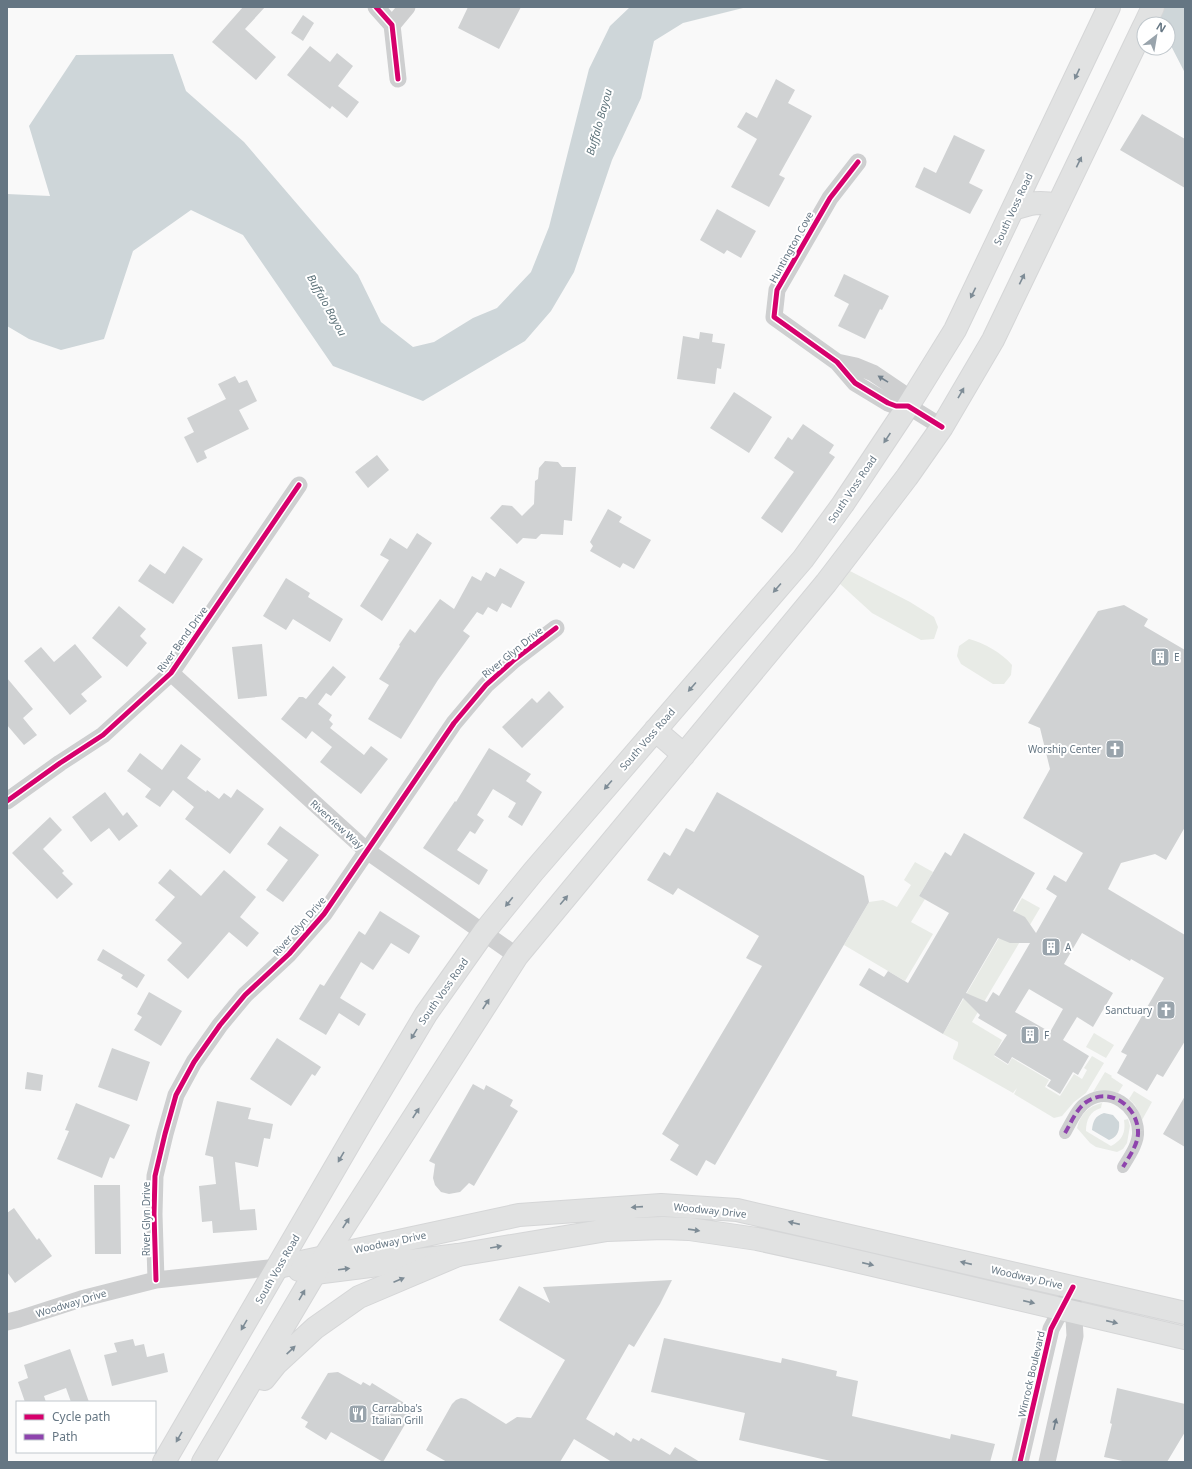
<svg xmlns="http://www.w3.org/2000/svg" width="1192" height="1469" viewBox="0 0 1192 1469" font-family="'Noto Sans',sans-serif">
<rect width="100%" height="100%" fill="#f9f9f9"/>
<!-- green -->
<path fill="#e8ebe6" d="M850,571L910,602L934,617L938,627L934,639L921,640L872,613L839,583Z
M969,639C984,643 1002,653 1012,665L1011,675L1004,684H993L961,664L957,656L959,646Z
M915,862L933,872L919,896L925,899L911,922L933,934L905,981L844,945L869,902L883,900L897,907L911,885L904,880Z
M1022,898L1040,908L972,1022L1002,1040L994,1056L1008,1065L1012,1058L1049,1080L1045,1087L1060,1096L1074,1074L1082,1079L1087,1070L1084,1068L1092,1056L1104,1063L1086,1093L1074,1102L1062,1116L1054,1118L1014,1094L1017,1088L1013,1093L953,1059C953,1053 959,1048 958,1042L943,1034Z
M1094,1033L1114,1045L1106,1058L1086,1047Z
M1105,1072L1112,1076L1111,1077L1123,1085L1118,1093L1099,1090L1093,1092Z
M1134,1091L1152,1102L1142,1120L1135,1105L1129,1099Z
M1102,1103L1101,1108C1090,1111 1086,1120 1086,1131L1111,1146C1122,1140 1126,1133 1124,1120L1128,1119L1130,1126L1127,1143L1123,1149L1117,1152L1096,1147L1090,1143L1077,1128C1080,1115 1088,1106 1102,1103Z"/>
<!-- water -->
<path fill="#ced6d9" d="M630,7H747L683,23L654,41L641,98L612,160L574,272L551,311L525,341L423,401L333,366L243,235L191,210L133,251L104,339L61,350L29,339L7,326V194L50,196L29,126L76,55L173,54L186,91L244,142L358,275L381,322L413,347L434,342L473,318L497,308L531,272L549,227L589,69L610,26Z
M1143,7H1185V73L1168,40V24H1158Z
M1104,1113L1113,1115L1119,1122C1120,1131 1117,1137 1109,1140L1092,1130C1093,1121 1095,1116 1104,1113Z"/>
<!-- building -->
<path fill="#d0d2d3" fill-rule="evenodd" d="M243,7H265L245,29L276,57L256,80L212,42Z
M468,7H521L499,49L458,28Z
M303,15L314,23L303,41L291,33Z
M310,46L330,62L337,53L353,66L338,86L359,102L347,118L332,106L330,109L287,75Z
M776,79L795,90L788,103L812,116L779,175L785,178L769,207L731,187L757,139L737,127L746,112L757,118Z
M1142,114L1185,139V188L1120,150Z
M954,135L985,150L969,183L983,190L970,214L915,187L924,167L936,173Z
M717,209L756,231L741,258L727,250L724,254L700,240Z
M844,274L889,296L882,310L880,309L865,339L838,326L849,304L834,296Z
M700,332L713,334L712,342L725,344L721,369L717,368L715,384L677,379L683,336L699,339Z
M235,376L239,383L247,380L257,401L239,410L249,429L204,451L207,458L197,463L184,437L194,432L187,418L226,399L218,384Z
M734,392L772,417L749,453L710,428Z
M803,424L834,445L829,453L835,457L782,533L761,518L794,472L774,458L788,437L792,440Z
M377,455L389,470L368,488L355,472Z
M545,461L558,462L562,467H576L572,521L564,520L563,535L541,534L536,539L523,538L517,544L490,518L502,505L512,506L522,516L534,504L535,481L538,479L539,468Z
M608,509L622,517L619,522L651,540L634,569L623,563L620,568L590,551L593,546L590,542Z
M417,533L432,543L382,621L360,606L389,560L380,555L390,538L407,549Z
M183,546L203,559L173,604L138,581L150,564L165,574Z
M500,568L525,582L511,608L502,603L497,612L488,607L483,615L477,612L463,631L470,636L438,680L401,739L368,719L389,685L379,679L400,646L399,645L410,629L415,633L440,599L454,609L472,576L481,581L486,572L495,577Z
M286,578L310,593L308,597L343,619L330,642L293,619L286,630L263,616Z
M1124,605L1148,619L1144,626L1185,650V827L1166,860L1155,854L1121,863L1108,889L1185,935V1041L1163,1077L1157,1074L1147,1091L1117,1073L1127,1055L1121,1052L1164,978L1131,959L1130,961L1082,933L1064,964L1113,993L1093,1027L1077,1017L1063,1040L1089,1056L1078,1075L1073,1072L1060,1094L1047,1086L1051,1080L1012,1057L1008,1064L994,1055L1007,1035L978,1018L980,1015L963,998L943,1034L859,985L869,968L884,977L888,971L908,983L949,913L919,896L945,852L951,856L964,833L1035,873L1013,911L1025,917L1036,933L1057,896L1046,889L1054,875L1066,882L1083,853L1023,818L1050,769L1040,728L1028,723L1098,611ZM998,938L1010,943H1030L999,996L993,992L987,1002L966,993ZM1029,989L1063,1009L1050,1032L1015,1012Z
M119,606L146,629L140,636L147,643L127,667L92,638Z
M75,644L102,677L81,694L87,701L70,715L24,661L41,647L54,662Z
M262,644L267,696L238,699L232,647Z
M333,666L346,677L331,696L326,693L318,704L332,715L329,720L333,724L330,728L364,755L371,746L388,759L361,794L320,762L332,747L312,731L306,739L281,719L299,697H303L306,699Z
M7,678L33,709L23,718L37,735L24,745L7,725Z
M549,691L564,707L522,748L502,727L532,698L537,703Z
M181,744L201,759L187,778L206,792L207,790L219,799L224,793L231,798L237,789L264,809L230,854L185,819L194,807L173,790L160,807L145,797L151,789L127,771L140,753L162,770Z
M489,748L531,774L526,781L542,792L522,826L508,817L516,803L493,789L477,815L484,820L475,834L470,831L457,850L488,870L479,885L423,848L455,801L456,802Z
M105,792L123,816L127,812L138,826L119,841L109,828L91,842L72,817Z
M717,792L864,876L869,902L715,1165L706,1160L697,1176L670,1160L679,1145L662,1134L762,966L746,958L759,936L678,888L673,895L647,880L664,852L670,856L686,828L694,832Z
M50,817L62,830L43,849L64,871L62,873L73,884L57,899L12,853Z
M280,826L319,855L283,902L266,890L288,860L267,844Z
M170,869L201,896L224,870L256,897L240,917L259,933L247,947L229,932L188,979L167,960L182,943L155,920L175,897L158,883Z
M380,911L420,936L409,954L391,943L373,970L361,962L340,998L366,1014L359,1026L339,1013L326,1035L299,1019L320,984L324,986L359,931L365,935Z
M103,949L145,975L137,988L121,978L123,975L97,960Z
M149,992L182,1011L161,1046L134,1030L142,1017L137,1014Z
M277,1038L321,1067L315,1076L312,1074L291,1106L250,1079Z
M112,1048L150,1062L137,1101L98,1087Z
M27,1072L43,1075L41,1091L25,1089Z
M473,1084L484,1090L486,1085L513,1100L510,1106L518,1111L474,1186L469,1183L460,1192L449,1194L441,1192L435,1185L433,1178L435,1164L429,1161Z
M1185,1096V1147L1163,1134Z
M217,1101L251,1108L248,1119L273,1124L270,1139L264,1138L258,1167L235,1162L240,1210L255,1209L257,1230L213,1233L212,1221L202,1222L199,1186L216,1184L213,1157L205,1155Z
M76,1103L130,1125L114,1159L110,1157L102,1178L57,1159L69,1131L65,1130Z
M94,1185H120L121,1254H95Z
M14,1208L37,1240L39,1238L52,1256L15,1283L7,1272V1213Z
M672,1280L660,1304L634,1347L629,1344L586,1419L614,1436L616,1432L631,1442L633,1438L639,1441L641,1438L670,1455L675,1447L700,1462H612L574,1439L560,1462H447L426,1450L452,1404L456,1400L461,1398L466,1399L506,1424L517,1417L531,1418L565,1360L499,1320L519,1286L550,1303L543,1287Z
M664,1338L781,1363L782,1358L837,1371L836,1376L858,1381L852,1416L950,1439L951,1434L995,1444L990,1462H835L739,1440L745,1413L651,1392Z
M133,1339L135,1346L144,1344L147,1357L164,1353L168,1372L112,1386L104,1355L117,1352L114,1343Z
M70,1349L89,1402H71L66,1388L44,1396L46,1402H25L18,1382L28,1378L24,1365Z
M338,1372L361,1385L363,1382L370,1386L372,1383L414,1409L383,1462L331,1432L326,1440L305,1427L308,1422L301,1418L328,1373Z
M1117,1388L1185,1404V1432L1167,1462H1127L1104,1457L1112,1424L1110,1423Z"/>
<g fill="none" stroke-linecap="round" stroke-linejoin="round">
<!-- secondary casing -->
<g stroke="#d5d6d7" stroke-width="24">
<path id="secondary" d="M278,1267L519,1215L661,1205L737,1210L1185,1313
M299,1270L315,1273L458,1255L607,1230L663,1228L689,1229L757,1239L830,1255L1185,1338"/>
</g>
<!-- primary casing -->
<g stroke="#d5d6d7" stroke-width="24">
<path id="primary" d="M1145,24L1153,7
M1013,209C1031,203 1039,201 1058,205
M655,730L684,755
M264,1379L276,1364L315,1328L359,1297L458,1255
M164,1462L361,1123L426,1014L484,932L533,872L803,559L843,504L908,406L955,330L1109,7
M203,1462L325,1256L517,956L826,583L907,477L942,427L993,340L1144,26"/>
</g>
<!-- pedestrian -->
<path stroke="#cecfd0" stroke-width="12" d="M1065,1133C1071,1123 1077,1107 1088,1101C1110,1087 1137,1106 1138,1131C1139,1143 1129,1157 1123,1167"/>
<!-- minor -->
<path stroke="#cecfd0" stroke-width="17" d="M376,7L392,25L398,79
M392,25L407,7
M858,162L830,198L777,290L774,317L837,362L855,383L888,403L896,406H908L942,427
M837,362L856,366L873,373L904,394L908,406
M171,673L367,851L517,956
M7,801L60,763L103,735L171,673L299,485
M156,1280L154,1214L155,1176L165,1134L176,1095L194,1062L220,1025L245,995L289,954L324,914L454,723L486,685L514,660L556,628
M7,1322L19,1319L81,1299L156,1280L278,1267
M1020,1462L1051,1329L1073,1287
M1047,1462L1075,1336L1073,1301"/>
<!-- secondary -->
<use href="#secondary" stroke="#e1e2e2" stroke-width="22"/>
<!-- primary -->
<use href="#primary" stroke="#e1e2e2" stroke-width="22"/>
<!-- quiet -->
<path stroke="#8e44ad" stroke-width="4" stroke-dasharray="8 4" stroke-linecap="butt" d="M1065,1133C1071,1123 1077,1107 1088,1101C1110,1087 1137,1106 1138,1131C1139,1143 1129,1157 1123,1167"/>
<!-- cycleway casing -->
<g stroke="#fff" stroke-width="8">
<path id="cycleway" d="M376,7L392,25L398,79
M858,162L830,198L777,290L774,317L837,362L855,383L888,403L896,406H908L942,427
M7,801L60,763L103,735L171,673L299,485
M156,1280L154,1214L155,1176L165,1134L176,1095L194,1062L220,1025L245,995L289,954L324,914L454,723L486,685L514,660L556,628
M1020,1462L1051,1329L1073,1287"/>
</g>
<!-- cycleway -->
<use href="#cycleway" stroke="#d6006c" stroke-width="5"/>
</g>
<!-- one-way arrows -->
<defs><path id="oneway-solid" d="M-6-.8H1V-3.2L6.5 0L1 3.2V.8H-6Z"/></defs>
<g fill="#7e8c96">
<use href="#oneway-solid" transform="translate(1077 74) rotate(115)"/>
<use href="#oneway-solid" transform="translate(1079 162) rotate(-64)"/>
<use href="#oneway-solid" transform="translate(1022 279) rotate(-64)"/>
<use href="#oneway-solid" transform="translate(973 293) rotate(116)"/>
<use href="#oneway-solid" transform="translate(961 393) rotate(-60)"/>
<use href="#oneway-solid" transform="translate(887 438) rotate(124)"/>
<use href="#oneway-solid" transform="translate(777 588) rotate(131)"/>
<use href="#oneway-solid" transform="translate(692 687) rotate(131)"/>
<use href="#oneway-solid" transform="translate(608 785) rotate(131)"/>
<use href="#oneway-solid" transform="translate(564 900) rotate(-50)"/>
<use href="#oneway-solid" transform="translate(509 902) rotate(129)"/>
<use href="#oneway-solid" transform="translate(486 1004) rotate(-57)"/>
<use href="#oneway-solid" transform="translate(414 1034) rotate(121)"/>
<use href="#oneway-solid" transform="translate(416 1113) rotate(-57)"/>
<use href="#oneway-solid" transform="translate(341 1157) rotate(120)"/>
<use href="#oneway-solid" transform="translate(637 1207) rotate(176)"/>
<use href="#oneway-solid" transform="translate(346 1223) rotate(-57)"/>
<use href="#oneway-solid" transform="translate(794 1223) rotate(-167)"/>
<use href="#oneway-solid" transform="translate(694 1230) rotate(8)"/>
<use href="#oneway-solid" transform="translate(496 1247) rotate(-10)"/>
<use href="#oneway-solid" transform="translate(966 1263) rotate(-167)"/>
<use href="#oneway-solid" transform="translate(868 1264) rotate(13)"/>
<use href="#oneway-solid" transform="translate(344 1269) rotate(-7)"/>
<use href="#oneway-solid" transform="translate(399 1280) rotate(-23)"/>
<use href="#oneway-solid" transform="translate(302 1295) rotate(-60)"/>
<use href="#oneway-solid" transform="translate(1029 1302) rotate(13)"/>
<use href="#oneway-solid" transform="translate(1112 1322) rotate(13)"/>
<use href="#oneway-solid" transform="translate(244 1325) rotate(120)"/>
<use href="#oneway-solid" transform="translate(291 1350) rotate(-43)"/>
<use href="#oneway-solid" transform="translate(179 1437) rotate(120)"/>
</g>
<g fill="#707f8b">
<use href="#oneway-solid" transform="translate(883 379) rotate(-148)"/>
<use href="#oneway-solid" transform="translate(1055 1424) rotate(-77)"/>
</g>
<!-- icons -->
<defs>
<g id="building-square" transform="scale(1)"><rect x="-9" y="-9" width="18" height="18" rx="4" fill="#99a4ac" stroke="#fff"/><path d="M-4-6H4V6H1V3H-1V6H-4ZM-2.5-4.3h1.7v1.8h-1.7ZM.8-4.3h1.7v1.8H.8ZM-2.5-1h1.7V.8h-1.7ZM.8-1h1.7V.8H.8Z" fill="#fff"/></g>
<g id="church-square" transform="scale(1)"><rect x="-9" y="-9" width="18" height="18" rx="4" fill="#99a4ac" stroke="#fff"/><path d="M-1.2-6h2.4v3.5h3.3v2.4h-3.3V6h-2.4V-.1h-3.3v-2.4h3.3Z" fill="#fff"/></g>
<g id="restaurant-square" transform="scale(1)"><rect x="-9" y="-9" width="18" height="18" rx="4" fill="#99a4ac" stroke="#fff"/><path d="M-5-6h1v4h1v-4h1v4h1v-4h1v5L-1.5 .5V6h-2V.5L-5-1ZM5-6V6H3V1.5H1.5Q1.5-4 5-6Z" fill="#fff"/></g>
</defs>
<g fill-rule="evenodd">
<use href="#building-square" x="1160" y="657"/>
<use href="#church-square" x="1115" y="749"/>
<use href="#building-square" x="1051" y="947"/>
<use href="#church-square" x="1166" y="1010"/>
<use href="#building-square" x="1030" y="1035"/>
<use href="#restaurant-square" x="358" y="1414"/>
</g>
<g text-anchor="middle" stroke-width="4" stroke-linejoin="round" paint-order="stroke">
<!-- street labels -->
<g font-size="10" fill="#657683" stroke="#fff">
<text transform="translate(1013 209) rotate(-65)" y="4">South Voss Road</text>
<text transform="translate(791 247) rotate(-61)" y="4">Huntington Cove</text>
<text transform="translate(852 489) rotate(-56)" y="4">South Voss Road</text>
<text transform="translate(182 639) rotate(-54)" y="4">River Bend Drive</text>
<text transform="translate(512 652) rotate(-39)" y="4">River Glyn Drive</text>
<text transform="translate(647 739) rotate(-49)" y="4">South Voss Road</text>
<text transform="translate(337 824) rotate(42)" y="4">Riverview Way</text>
<text transform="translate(299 926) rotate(-49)" y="4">River Glyn Drive</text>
<text transform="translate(443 991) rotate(-55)" y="4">South Voss Road</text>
<text transform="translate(710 1210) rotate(6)" y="4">Woodway Drive</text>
<text transform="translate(146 1219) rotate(-90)" y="4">River Glyn Drive</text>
<text transform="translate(390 1242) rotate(-12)" y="4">Woodway Drive</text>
<text transform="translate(277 1269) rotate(-60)" y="4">South Voss Road</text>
<text transform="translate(1027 1277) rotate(13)" y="4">Woodway Drive</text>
<text transform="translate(71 1303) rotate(-17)" y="4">Woodway Drive</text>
<text transform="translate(1031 1374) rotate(-77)" y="4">Winrock Boulevard</text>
</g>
<!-- poi labels -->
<g font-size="10" fill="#657683" stroke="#fff" text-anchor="start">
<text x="1174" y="661">E</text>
<text x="1101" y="753" text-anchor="end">Worship Center</text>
<text x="1065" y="951">A</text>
<text x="1152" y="1014" text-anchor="end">Sanctuary</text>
<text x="1044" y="1039">F</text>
<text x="372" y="1412">Carrabba's<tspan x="372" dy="12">Italian Grill</tspan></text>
</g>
<!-- water labels -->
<g font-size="11" font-style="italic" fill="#60757c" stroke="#fff">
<text transform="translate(599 122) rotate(-74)" y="4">Buffalo Bayou</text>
<text transform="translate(327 305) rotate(61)" y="4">Buffalo Bayou</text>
</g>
</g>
<!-- border -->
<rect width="1192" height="1469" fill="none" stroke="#657683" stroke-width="16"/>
<!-- legend -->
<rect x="16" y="1401" width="140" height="52" fill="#ffffff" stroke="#c1c8cd"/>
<rect x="24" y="1414" width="20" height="6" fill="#d6006c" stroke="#c1c8cd"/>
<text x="52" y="1421" font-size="12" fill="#657683">Cycle path</text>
<rect x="24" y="1434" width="20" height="6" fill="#8e44ad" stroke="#c1c8cd"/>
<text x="52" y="1441" font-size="12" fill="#657683">Path</text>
<!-- north arrow -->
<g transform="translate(1156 36) rotate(31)"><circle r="19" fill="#ffffff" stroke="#c1c8cd"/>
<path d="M0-3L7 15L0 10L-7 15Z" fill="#99a4ac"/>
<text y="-6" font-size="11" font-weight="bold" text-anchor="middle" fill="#657683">N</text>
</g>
</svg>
